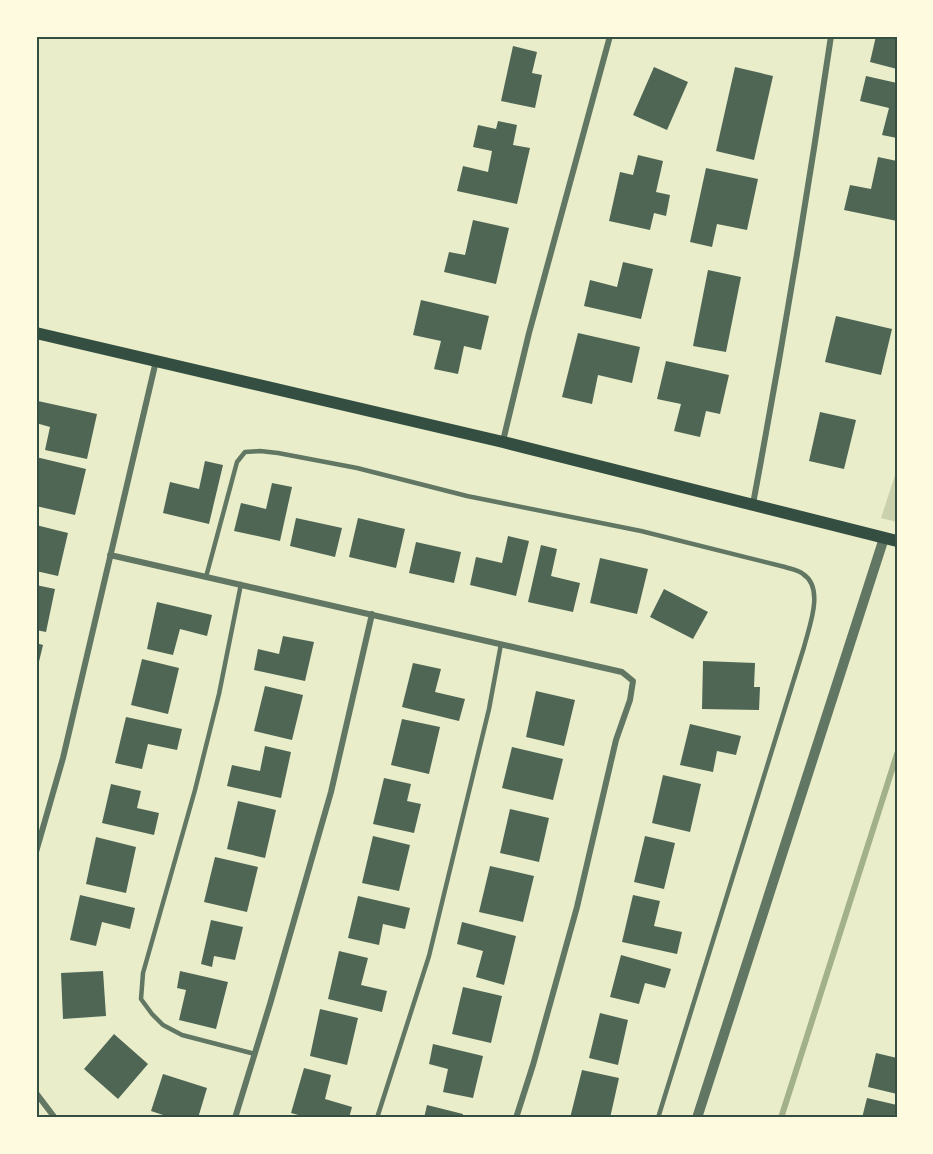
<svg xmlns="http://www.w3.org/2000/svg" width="933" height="1154" viewBox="0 0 933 1154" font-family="Inter,sans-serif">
<rect width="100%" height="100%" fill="#e9edc9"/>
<!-- green -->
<path fill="#cad2ad" d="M897,469V522L881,518Z"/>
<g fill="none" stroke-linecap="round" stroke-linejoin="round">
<!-- stream -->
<path stroke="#a3b18a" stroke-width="6" d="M781,1118L897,754"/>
</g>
<!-- building -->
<path fill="#4f6655" d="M876,36H897V69L870,62Z
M513,46L537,52L532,73L542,75L535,108L501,101Z
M654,67L688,82L667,130L633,115Z
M735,67L773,76L754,160L716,151Z
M866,76L897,83V138L882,135L889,108L860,101Z
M498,121L517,125L513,145L530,148L517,204L457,191L463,166L488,172L492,151L473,147L478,125L496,129Z
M638,155L663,161L656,192L670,195L666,216L654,213L650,230L609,221L620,172L633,175Z
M878,157L897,161V221L844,210L850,185L871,189Z
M706,168L758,179L747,230L717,224L712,247L690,242Z
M473,220L509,228L496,284L444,272L449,252L465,255Z
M623,262L653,269L641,319L584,306L590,280L617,287Z
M708,270L741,277L726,352L693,346Z
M421,300L489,316L481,350L464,346L458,374L434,369L441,341L413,335Z
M836,316L892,329L881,375L825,362Z
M578,333L640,347L632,383L598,375L592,404L562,397Z
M666,361L729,375L720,414L706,411L700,437L674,431L681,404L657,399Z
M38,401L97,414L87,459L45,450L50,427L36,423V411Z
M820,412L856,420L844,469L809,461Z
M36,457L86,469L75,515L36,506Z
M205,461L223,465L209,524L163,513L170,482L199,489Z
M272,483L292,487L280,541L234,531L241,503L266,509Z
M296,518L342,528L335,557L290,546Z
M358,518L405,529L396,568L349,557Z
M36,525L68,533L58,576L36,571Z
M508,536L529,541L516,596L470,585L476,557L502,563Z
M416,542L461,552L454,583L409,573Z
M541,545L557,549L551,576L580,583L573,612L528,602Z
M600,558L648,569L637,614L590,603Z
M36,585L55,589L46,632L36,630Z
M664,589L708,612L693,639L650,617Z
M157,602L212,615L207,636L180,629L173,655L147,649Z
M283,636L314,642L305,681L254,670L258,649L279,654Z
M36,643L43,645L37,670H36Z
M142,659L179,668L168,714L131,705Z
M703,661L755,663L754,687H760L759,710L702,709Z
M413,663L441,669L435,692L465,699L459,721L402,707Z
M265,686L303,695L292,740L254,731Z
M536,691L575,700L564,746L526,737Z
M126,717L182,729L177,750L148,744L142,769L115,763Z
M402,719L440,727L429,774L391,765Z
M690,724L741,736L736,755L717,751L713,772L680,765Z
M265,746L291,752L281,798L227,786L232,765L260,771Z
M512,747L563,759L553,800L502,788Z
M663,775L701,784L690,832L652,823Z
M384,778L411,784L407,801L421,804L414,833L373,824Z
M111,784L141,791L137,808L159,813L154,835L102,823Z
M238,801L276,810L265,858L227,849Z
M510,809L549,818L539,862L500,853Z
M373,836L410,845L399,891L362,883Z
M645,836L675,843L664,889L634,882Z
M96,837L136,847L126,893L86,884Z
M215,857L258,867L247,912L204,902Z
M490,866L534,876L523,922L479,912Z
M80,895L135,908L130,929L102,922L96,946L70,940Z
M633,895L660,901L654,926L682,932L677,954L622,942Z
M358,896L410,908L405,929L383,924L379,945L348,938Z
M211,920L243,927L235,960L214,956L212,967L201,964Z
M462,922L516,936L504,985L476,977L483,951L457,944Z
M339,951L368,958L361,985L387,991L382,1012L328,999Z
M621,955L671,969L665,988L645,983L639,1004L610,997Z
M103,971L106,1016L63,1019L61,973Z
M180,971L228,982L216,1029L179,1020L186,990L177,988Z
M463,987L502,996L491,1043L452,1034Z
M320,1009L358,1018L347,1065L310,1056Z
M600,1013L628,1020L618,1065L589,1058Z
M114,1034L148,1064L118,1099L84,1069Z
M433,1044L483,1056L473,1098L443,1092L448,1069L429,1064Z
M876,1053L897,1058V1094L868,1087Z
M304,1068L331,1075L325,1099L352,1107L349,1118H309L291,1113Z
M582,1070L619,1078L610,1118H570Z
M163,1074L207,1088L198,1118H172L151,1111Z
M867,1098L897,1105L894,1118H862Z
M427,1105L463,1114L462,1118H424Z"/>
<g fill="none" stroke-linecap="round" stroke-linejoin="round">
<!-- service -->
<path stroke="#617663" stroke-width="4.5" d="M206,577L237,462L245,452L260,451L278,453L357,468L467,496L641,531L785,567C791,569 799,570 803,574C825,588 809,627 804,647L658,1118
M241,584L219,694L195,790L143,973L141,999L152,1014L163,1025L182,1035L255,1054
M377,1118L429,956L489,709L501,644"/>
<!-- minor -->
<path stroke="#617663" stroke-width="6" d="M503,441L529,333L610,36
M753,504C782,349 808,193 831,36
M110,555L622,672L633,681L630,700L616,740L577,907L533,1065L516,1118
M36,852L63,758L156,361
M36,1093L55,1118
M235,1118L270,1004L331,792L372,614"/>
<!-- tertiary -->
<path stroke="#617663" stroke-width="10" d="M697,1118L884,538"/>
<!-- secondary -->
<path stroke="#344e41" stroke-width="12" d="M36,333L503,442L897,541"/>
</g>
<!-- border -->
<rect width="933" height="1154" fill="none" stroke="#fefae0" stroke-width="75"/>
<rect x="38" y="38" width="858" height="1078" fill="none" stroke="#344e41" stroke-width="2"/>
</svg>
